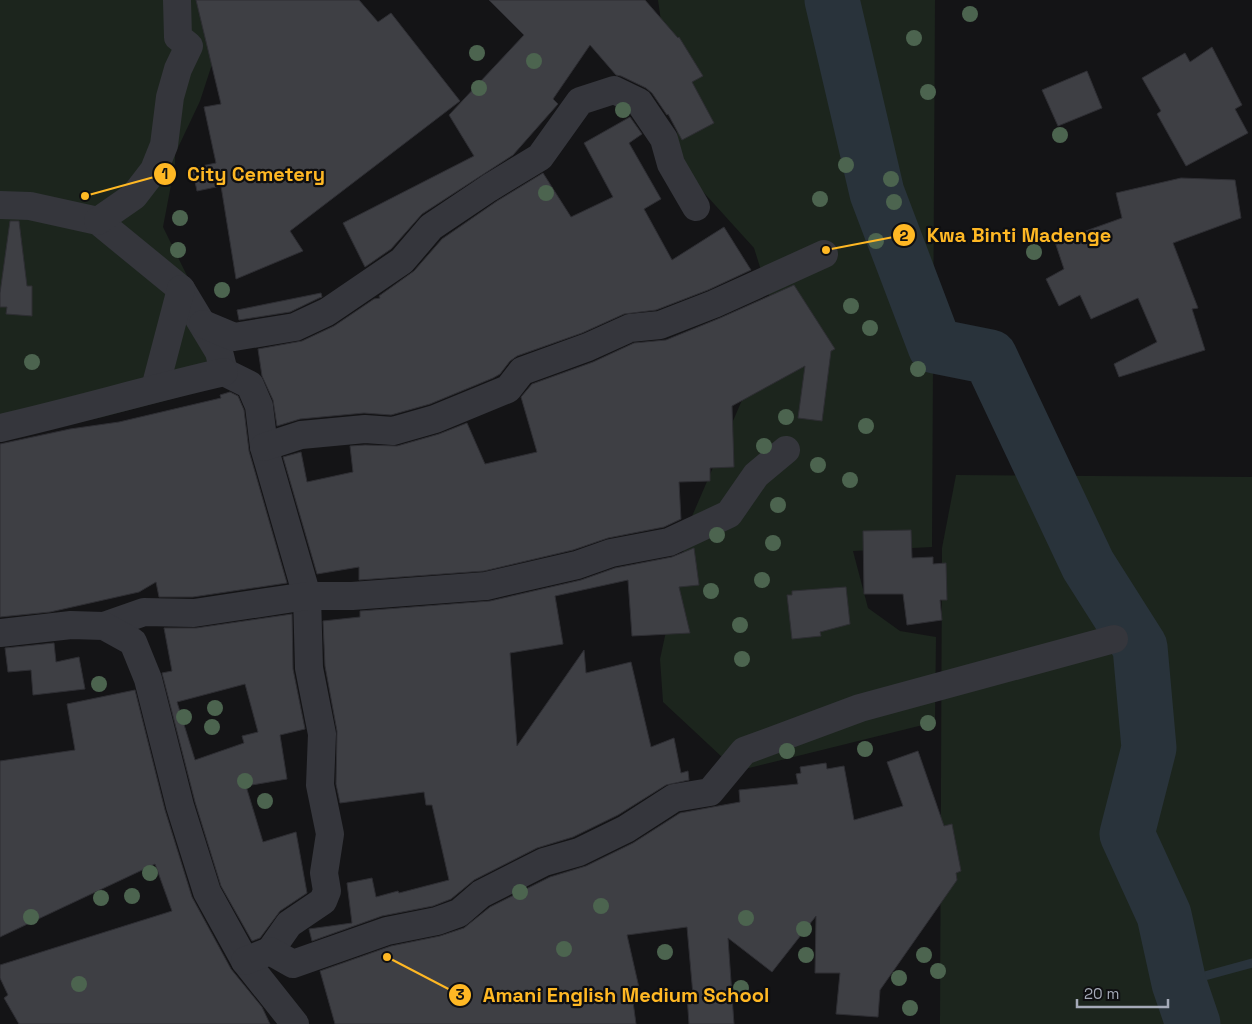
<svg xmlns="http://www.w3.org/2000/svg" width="1252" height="1024" font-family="'Space Grotesk',sans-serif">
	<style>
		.green { fill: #1c251d }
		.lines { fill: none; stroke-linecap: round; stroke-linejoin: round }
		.stream { stroke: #29333b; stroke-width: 9 }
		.river { stroke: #29333b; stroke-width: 55 }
		.building { fill: #3e3f44; stroke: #2e2e33; fill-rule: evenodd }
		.minor { stroke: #35363c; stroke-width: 28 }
		.tree { fill: #4c644f }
		.leader { fill: none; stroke: #ffb824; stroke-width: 2 }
		.callout-dot { fill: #ffb824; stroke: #0f0f11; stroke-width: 2 }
		.mark-label { font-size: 15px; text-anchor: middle; font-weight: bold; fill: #111 }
		.callout-label { font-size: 20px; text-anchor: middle; font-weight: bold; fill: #ffb824; stroke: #0f0f11; stroke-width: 4.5; stroke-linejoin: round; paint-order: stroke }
	</style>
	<rect width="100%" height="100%" fill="#141416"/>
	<!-- green -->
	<g class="green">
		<polygon points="0,0 233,0 200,101 175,154 175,164 163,227 239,381 103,417 0,439"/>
		<polygon points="658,0 935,0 932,547 853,551 868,608 900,631 936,637 935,722 737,771 663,702 660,659 690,521 742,400 784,343 754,248 696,184 680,154"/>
		<polygon points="956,475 1252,477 1252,1024 940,1024 942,548"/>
	</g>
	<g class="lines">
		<!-- stream -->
		<polyline class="stream" points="1179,983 1252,963"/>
		<!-- river -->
		<polyline class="river" points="832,0 877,193 935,346 990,357 1088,565 1140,647 1149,748 1127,834 1164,915 1179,983 1193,1024"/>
	</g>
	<!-- building -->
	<g class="building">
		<polygon points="196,0 359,0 378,22 391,13 460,101 290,231 303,251 236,279 221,186 197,191 192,168 216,163 204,107 221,104"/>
		<polygon points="489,0 645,0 678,38 679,37 703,76 692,82 714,123 682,140 668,114 667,115 652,93 646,88 621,76 616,75 590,45 553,99 558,104 513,155 422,214 391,249 365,267 343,223 474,156 449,115 524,35"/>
		<polygon points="1212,47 1242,105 1235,109 1248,133 1186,166 1157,114 1161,111 1142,78 1185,53 1190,62"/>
		<polygon points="1087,71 1102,108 1058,126 1042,90"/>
		<polygon points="630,117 642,134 629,143 661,199 644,209 672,260 724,227 751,270 708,290 656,310 624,314 582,333 517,356 510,361 500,374 493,378 430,404 391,415 364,413 300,419 277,426 273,400 262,376 258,349 302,341 334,326 374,299 380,298 379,296 414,271 442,239 497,201 543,173 571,217 613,197 584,143"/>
		<polygon points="1181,178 1235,180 1241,218 1173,243 1198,308 1192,309 1205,350 1119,377 1114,364 1157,342 1138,298 1091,319 1080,295 1059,306 1046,279 1064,269 1055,242 1122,218 1116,193"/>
		<polygon points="10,221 19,221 27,286 32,286 32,316 6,314 7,307 0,307 0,293"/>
		<polygon points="794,285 835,349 831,351 822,421 798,418 805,366 732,406 734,467 710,468 710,481 679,482 681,519 664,527 608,538 573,550 484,571 359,580 359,567 317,574 283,457 301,452 307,482 353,472 350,446 365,445 397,446 439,434 467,423 485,464 537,452 521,397 532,384 593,362 634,343 666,340 720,318"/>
		<polygon points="321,293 322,297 319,298 290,312 239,320 237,310"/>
		<polygon points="230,392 238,396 244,410 249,451 287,583 193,597 159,597 156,582 139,592 50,612 0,617 0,444 70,429 119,422 221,398 220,395"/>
		<polygon points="911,530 912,558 933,557 933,564 946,563 947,600 940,600 942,620 907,625 903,594 864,594 863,531"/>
		<polygon points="694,548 699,585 679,587 690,633 632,636 628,580 555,596 563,644 510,653 517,746 584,650 586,673 631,662 651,747 674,738 681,773 688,771 689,780 666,785 618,815 573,837 537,848 474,880 451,899 433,906 382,916 312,941 309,929 352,923 347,883 372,878 376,897 398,891 399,893 449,880 432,805 426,805 424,792 340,803 336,784 337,731 325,666 323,621 360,617 360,611 490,601 581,580 615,568 672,557"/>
		<polygon points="846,587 850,624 820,632 821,636 792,639 787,595 792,595 792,591"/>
		<path d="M292,614L293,669L305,729L280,735L287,779L246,786L263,842L296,832L307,893L280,911L260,938L252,941L221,886L195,802L162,673L172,671L164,628H196ZM245,684L258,732L242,736L244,743L195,760L177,702Z"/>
		<polygon points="54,643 56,662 79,657 85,689 33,695 31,670 8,672 5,648"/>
		<polygon points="135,690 165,810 192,897 231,969 262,1007 270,1024 19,1024 4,998 8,995 0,978 0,965 172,911 155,864 0,937 0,761 75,750 67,704"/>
		<polygon points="918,751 944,826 952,824 961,871 956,873 957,880 880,990 878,1017 836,1014 840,973 815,973 816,916 772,972 728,938 734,1024 689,1024 687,996 693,995 687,927 627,935 640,992 632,994 636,1024 335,1024 320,971 391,946 440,936 464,928 490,907 550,877 586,866 633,843 680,813 740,802 739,790 798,784 796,774 801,773 800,767 826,763 827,769 844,766 854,820 903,806 887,762"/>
	</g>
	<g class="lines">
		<!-- minor -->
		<g class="minor">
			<polyline points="0,205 30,206 98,221 181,289 219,352 224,372 250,385 259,406 264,447 307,596 309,668 322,734 320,785 330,834 324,873 327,891 323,901 289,924 270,951"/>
			<polyline points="98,221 134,196 154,170 164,145 170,97 178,69 189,46 178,37 177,0"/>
			<polyline points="203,324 234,337 295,327 327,312 402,261 431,227 489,188 540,157 580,101 614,90 639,102 664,139 671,164 696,207"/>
			<polyline points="155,388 181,289"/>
			<path d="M0,428C75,411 149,389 224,372"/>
			<polyline points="264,447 301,435 365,429 393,431 435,419 508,389 522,371 588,347 630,328 660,325 714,304 824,254"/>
			<polyline points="104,626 144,612 194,613 307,596 352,596 486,586 577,565 611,553 669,542 729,514 756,475 786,450"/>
			<polyline points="0,633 71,625 104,626 133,642 148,679 180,806 207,892 245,961 295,1024"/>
			<polyline points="245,961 270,951 293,964 387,931 437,921 459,913 481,894 544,862 579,852 626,829 674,798 710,792 744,751 860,708 1114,639"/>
		</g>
	</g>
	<!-- trees -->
	<g class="tree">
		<circle cx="970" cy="14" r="8"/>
		<circle cx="914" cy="38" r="8"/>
		<circle cx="477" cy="53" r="8"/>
		<circle cx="534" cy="61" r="8"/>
		<circle cx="479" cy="88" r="8"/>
		<circle cx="928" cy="92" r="8"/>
		<circle cx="623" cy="110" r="8"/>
		<circle cx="1060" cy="135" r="8"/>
		<circle cx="846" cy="165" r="8"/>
		<circle cx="891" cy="179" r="8"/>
		<circle cx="546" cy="193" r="8"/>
		<circle cx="820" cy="199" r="8"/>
		<circle cx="894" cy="202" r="8"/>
		<circle cx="180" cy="218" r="8"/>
		<circle cx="876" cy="241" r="8"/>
		<circle cx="178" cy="250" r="8"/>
		<circle cx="1034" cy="252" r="8"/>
		<circle cx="222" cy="290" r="8"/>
		<circle cx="851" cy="306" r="8"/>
		<circle cx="870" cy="328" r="8"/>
		<circle cx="32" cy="362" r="8"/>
		<circle cx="918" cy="369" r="8"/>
		<circle cx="786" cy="417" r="8"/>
		<circle cx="866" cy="426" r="8"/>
		<circle cx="764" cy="446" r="8"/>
		<circle cx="818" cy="465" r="8"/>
		<circle cx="850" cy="480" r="8"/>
		<circle cx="778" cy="505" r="8"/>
		<circle cx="717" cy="535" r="8"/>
		<circle cx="773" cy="543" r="8"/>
		<circle cx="762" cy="580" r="8"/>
		<circle cx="711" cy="591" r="8"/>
		<circle cx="740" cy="625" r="8"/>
		<circle cx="742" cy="659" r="8"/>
		<circle cx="99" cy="684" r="8"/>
		<circle cx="215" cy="708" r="8"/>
		<circle cx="184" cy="717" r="8"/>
		<circle cx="928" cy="723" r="8"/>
		<circle cx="212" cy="727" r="8"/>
		<circle cx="865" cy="749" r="8"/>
		<circle cx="787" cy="751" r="8"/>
		<circle cx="245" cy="781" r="8"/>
		<circle cx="265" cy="801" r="8"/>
		<circle cx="150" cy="873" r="8"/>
		<circle cx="520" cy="892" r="8"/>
		<circle cx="132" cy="896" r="8"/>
		<circle cx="101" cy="898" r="8"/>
		<circle cx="601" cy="906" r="8"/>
		<circle cx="31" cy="917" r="8"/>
		<circle cx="746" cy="918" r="8"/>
		<circle cx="804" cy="929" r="8"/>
		<circle cx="564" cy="949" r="8"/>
		<circle cx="665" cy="952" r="8"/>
		<circle cx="806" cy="955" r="8"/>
		<circle cx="924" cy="955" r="8"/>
		<circle cx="938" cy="971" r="8"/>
		<circle cx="899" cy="978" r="8"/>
		<circle cx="79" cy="984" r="8"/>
		<circle cx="741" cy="988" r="8"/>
		<circle cx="910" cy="1008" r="8"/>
	</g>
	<!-- callouts -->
	<path class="leader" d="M85 196L165 174M826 250L904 235M387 957L460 995"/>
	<g class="callout-dot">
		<circle cx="85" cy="196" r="5"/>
		<circle cx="826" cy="250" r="5"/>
		<circle cx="387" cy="957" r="5"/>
		<circle cx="165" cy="174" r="12"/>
		<circle cx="904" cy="235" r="12"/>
		<circle cx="460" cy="995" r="12"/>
	</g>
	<g class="mark-label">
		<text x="165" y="179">1</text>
		<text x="904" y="241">2</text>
		<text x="460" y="1000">3</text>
	</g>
	<g class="callout-label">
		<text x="256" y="181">City Cemetery</text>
		<text x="1019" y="242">Kwa Binti Madenge</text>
		<text x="626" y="1002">Amani English Medium School</text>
	</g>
	<!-- scale -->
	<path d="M1077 999v8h91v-8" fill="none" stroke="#a5aab8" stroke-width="2.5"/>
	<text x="1084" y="999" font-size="15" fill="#a5aab8" stroke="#0f0f11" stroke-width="4" paint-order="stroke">20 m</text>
</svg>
